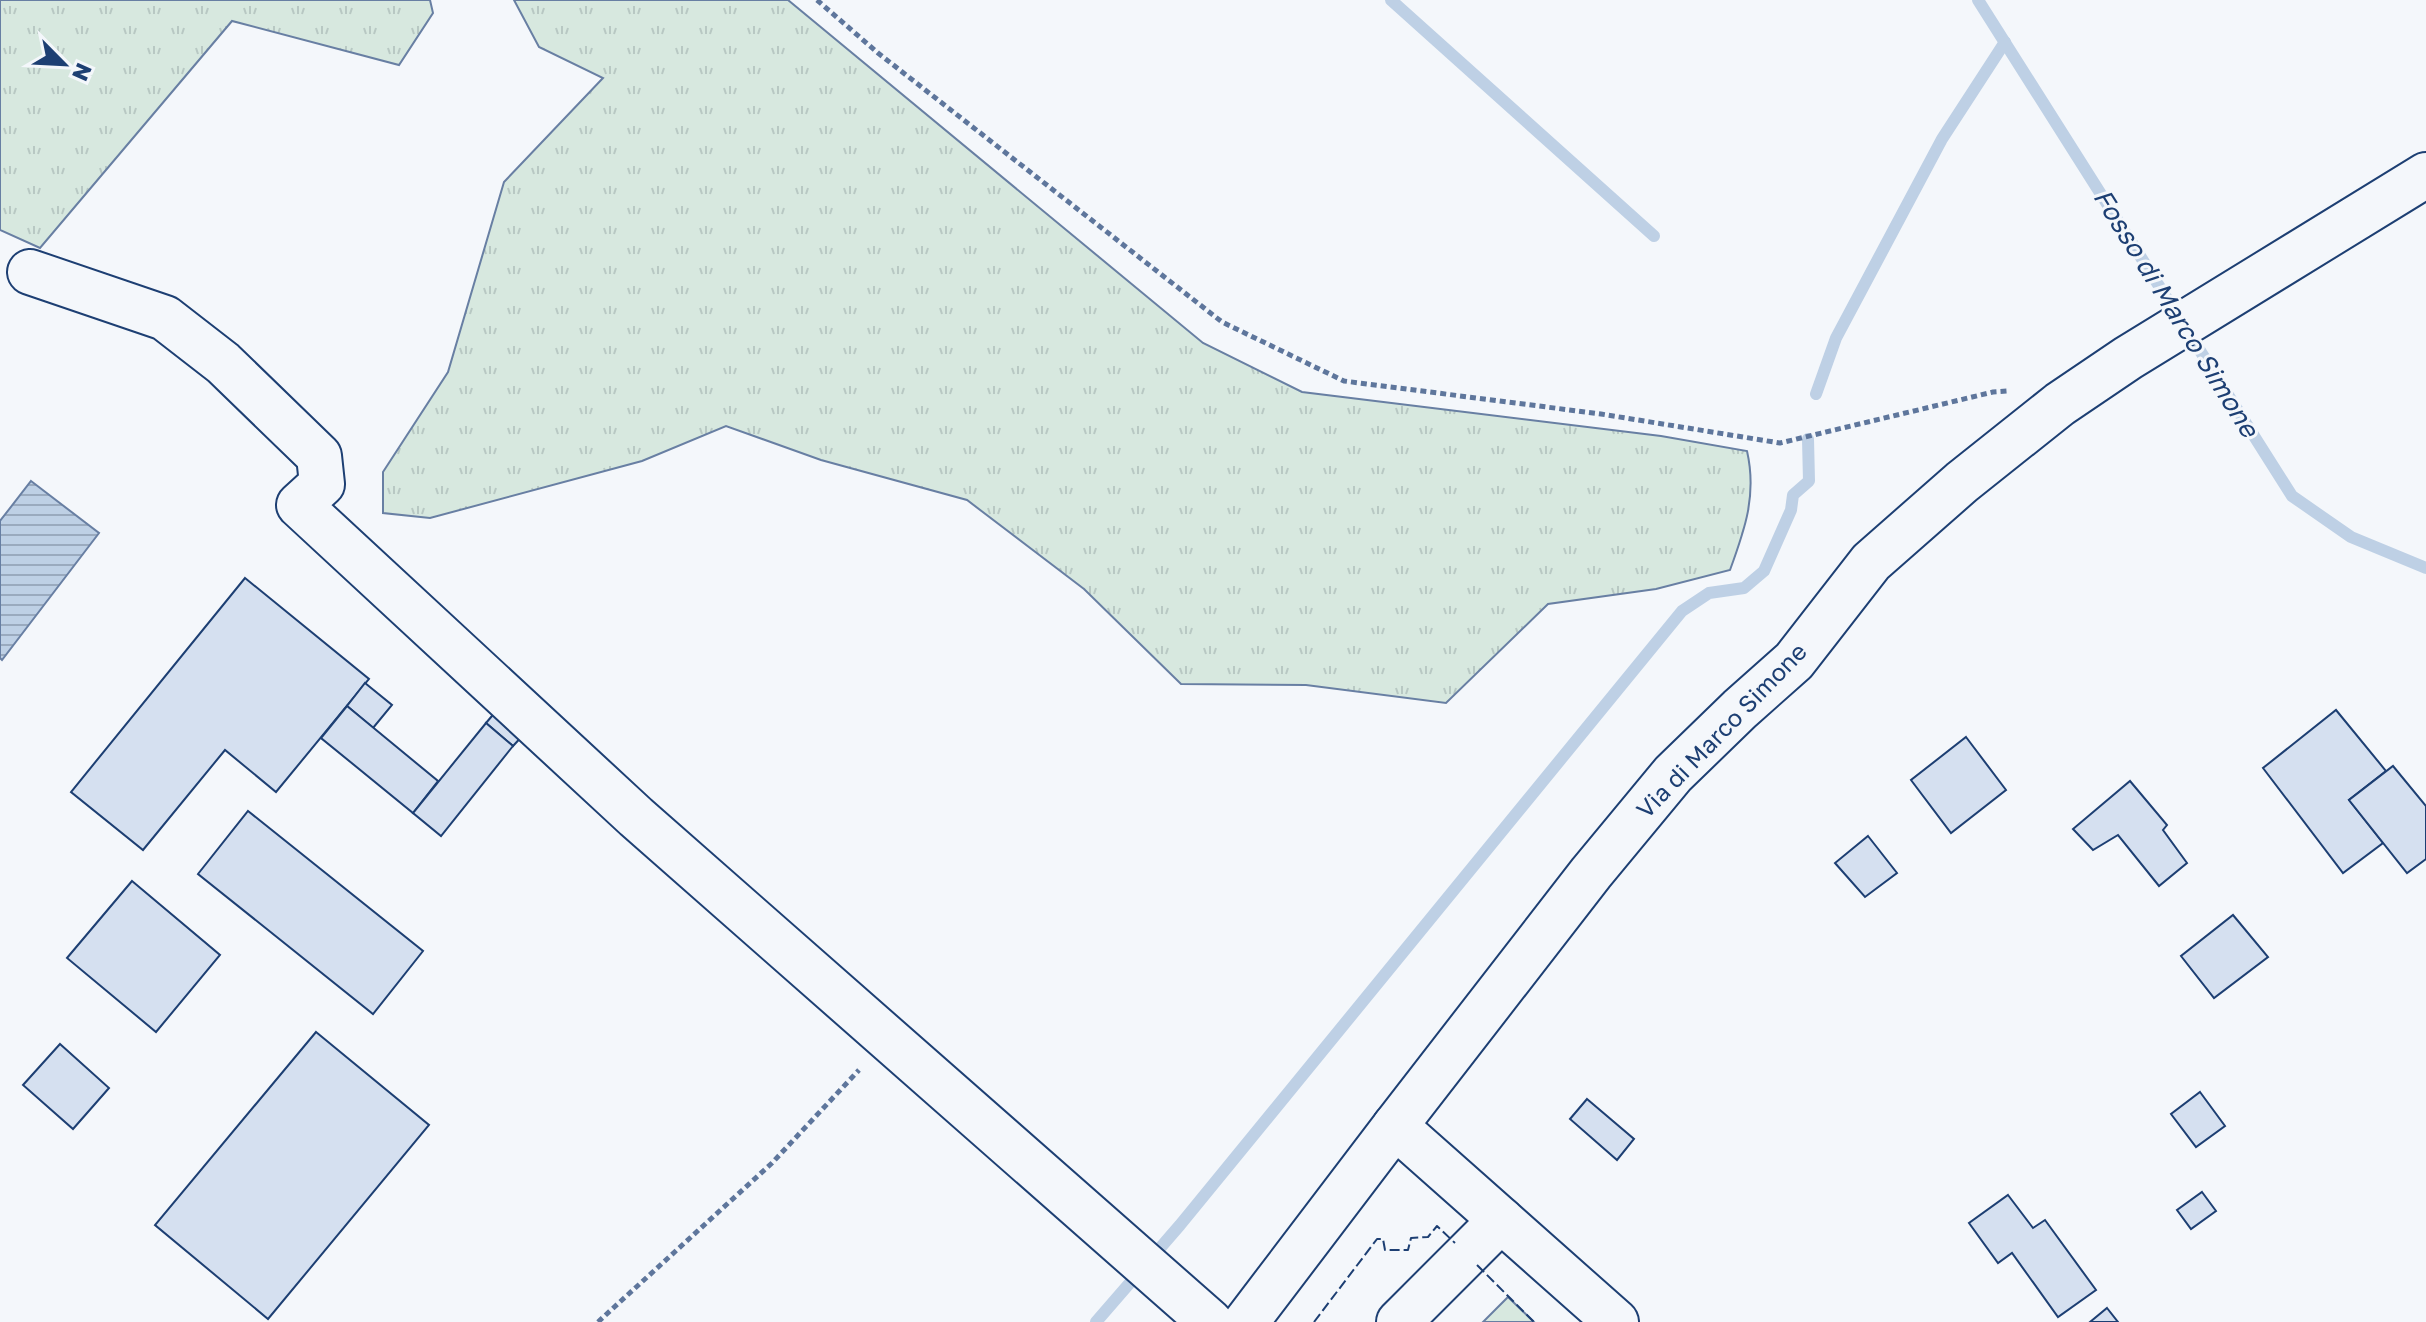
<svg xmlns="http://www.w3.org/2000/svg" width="2426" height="1322" font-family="'Golos Text',sans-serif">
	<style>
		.grass { fill: url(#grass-tufts); stroke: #687fa3; stroke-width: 2 }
		.garden { fill: #d7e8df; stroke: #687fa3; stroke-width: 2 }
		.water { fill: url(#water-rules); stroke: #687fa3; stroke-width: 2 }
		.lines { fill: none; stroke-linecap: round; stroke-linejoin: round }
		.stream { stroke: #bed0e5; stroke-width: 12 }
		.building { fill: #d5e0f0; stroke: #1d3f73; stroke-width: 2 }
		.minor-casing { stroke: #1d3f73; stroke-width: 48 }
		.path { stroke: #5e769c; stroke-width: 5; stroke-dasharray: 6 4; stroke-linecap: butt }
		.minor { stroke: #f4f7fb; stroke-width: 44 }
		.fence { stroke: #1d3f73; stroke-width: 2; stroke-dasharray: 10 4; stroke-linecap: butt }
		.labels { text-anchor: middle; stroke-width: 6; stroke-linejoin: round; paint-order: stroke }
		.street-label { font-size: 24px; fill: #1d3f73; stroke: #f4f7fb }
		.water-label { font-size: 26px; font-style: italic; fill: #1d3f73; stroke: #f4f7fb }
	</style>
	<defs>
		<pattern id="grass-tufts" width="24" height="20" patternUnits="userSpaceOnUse" patternTransform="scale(2)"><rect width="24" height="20" fill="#d7e8df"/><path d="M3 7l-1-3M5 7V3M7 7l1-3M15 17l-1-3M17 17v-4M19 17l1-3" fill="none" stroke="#b8c8c3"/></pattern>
		<pattern id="water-rules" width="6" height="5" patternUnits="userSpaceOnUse" patternTransform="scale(2)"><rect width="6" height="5" fill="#bed0e5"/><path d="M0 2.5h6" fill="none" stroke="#9aaabe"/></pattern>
	</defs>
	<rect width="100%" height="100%" fill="#f4f7fb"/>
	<!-- grass -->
	<g class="grass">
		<polygon points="0,0 430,0 433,13 399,65 232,21 40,248 0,230"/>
		<path d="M514,0H788L1203,343L1302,392L1661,436L1747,451C1757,495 1745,529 1730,570L1656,589L1548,604L1446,703L1306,685L1181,684L1084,589L967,500L821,460L726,426L642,461L430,518L383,513V472L448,372L504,182L603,78L539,47Z"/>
	</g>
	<!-- garden -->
	<polygon class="garden" points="1508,1297 1534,1322 1483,1322"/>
	<!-- water -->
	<polygon class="water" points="31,481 99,533 2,660 0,658 0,521"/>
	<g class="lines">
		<!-- stream -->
		<g class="stream">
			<polyline points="1391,0 1654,236"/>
			<polyline points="1978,0 2292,496 2351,537 2426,568"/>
			<polyline points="1816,394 1836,338 1942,139 2005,42"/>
			<polyline points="1096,1322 1180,1225 1682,611 1709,593 1744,588 1764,571 1791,510 1793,495 1809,481 1808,439"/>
		</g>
	</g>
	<!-- building -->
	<g class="building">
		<polygon points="245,578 369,679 276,792 225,750 143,850 71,792"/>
		<polygon points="365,683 392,705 373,728 347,706"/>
		<polygon points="347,706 438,781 413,813 321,738"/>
		<polygon points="497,710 525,733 513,746 486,723"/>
		<polygon points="2336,710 2386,771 2349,800 2383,843 2343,873 2263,768"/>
		<polygon points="486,723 513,746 441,836 413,813"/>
		<polygon points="1966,737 2006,790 1951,833 1911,780"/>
		<polygon points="2393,766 2426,806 2426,859 2407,873 2349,800"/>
		<polygon points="2130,781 2167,825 2163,830 2187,863 2159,886 2118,835 2093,850 2073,829"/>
		<polygon points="248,811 423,951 373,1014 198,874"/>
		<polygon points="1868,836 1897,873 1865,897 1835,863"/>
		<polygon points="132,881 220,955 156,1032 67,958"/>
		<polygon points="2233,915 2268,957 2214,998 2181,956"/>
		<polygon points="316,1032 429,1125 268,1319 155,1225"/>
		<polygon points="60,1044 109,1088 73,1129 23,1085"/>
		<polygon points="2200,1092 2225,1126 2196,1147 2171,1114"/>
		<polygon points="1587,1099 1634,1139 1617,1160 1570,1119"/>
		<polygon points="2202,1192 2216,1211 2191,1229 2177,1210"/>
		<polygon points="2008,1195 2033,1228 2045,1220 2096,1290 2058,1317 2012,1253 1998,1263 1969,1223"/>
		<polygon points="2107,1308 2118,1322 2090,1322"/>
	</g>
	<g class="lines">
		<defs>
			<g id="minor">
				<polyline points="30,272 165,318 223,363 319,456 322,484 299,505 636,817 1210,1322"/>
				<polyline points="1395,1126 1616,1322"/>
				<polyline points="1246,1322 1395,1126 1591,873 1673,774 1740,709 1794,661 1871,562 1962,482 2060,404 2128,358 2426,175"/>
				<polyline points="1399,1322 1501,1220"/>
			</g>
		</defs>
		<!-- minor casing -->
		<use href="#minor" class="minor-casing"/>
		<!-- path -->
		<g class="path">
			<polyline points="817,0 878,53 1222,322 1344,381 1601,414 1780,443 1993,392 2007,391"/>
			<polyline points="598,1322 772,1163 859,1070"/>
		</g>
		<!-- minor -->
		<use href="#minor" class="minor"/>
		<!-- fence -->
		<g class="fence">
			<polyline points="1477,1265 1534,1322"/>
			<polyline points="1314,1322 1377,1239 1383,1239 1385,1250 1408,1250 1411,1238 1428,1237 1437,1226 1455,1243"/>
		</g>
	</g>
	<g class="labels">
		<!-- street labels -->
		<g class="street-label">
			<text transform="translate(1722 731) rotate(-46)" y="8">Via di Marco Simone</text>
		</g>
		<!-- water labels -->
		<g class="water-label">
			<text transform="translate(2176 313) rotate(58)" y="9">Fosso di Marco Simone</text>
		</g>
	</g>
	<!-- north arrow -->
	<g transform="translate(64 64) rotate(114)" stroke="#f4f7fb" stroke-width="6" paint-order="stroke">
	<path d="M0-6L14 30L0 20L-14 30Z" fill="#1d3f73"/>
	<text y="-12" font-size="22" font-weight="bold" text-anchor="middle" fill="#1d3f73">N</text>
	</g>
</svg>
